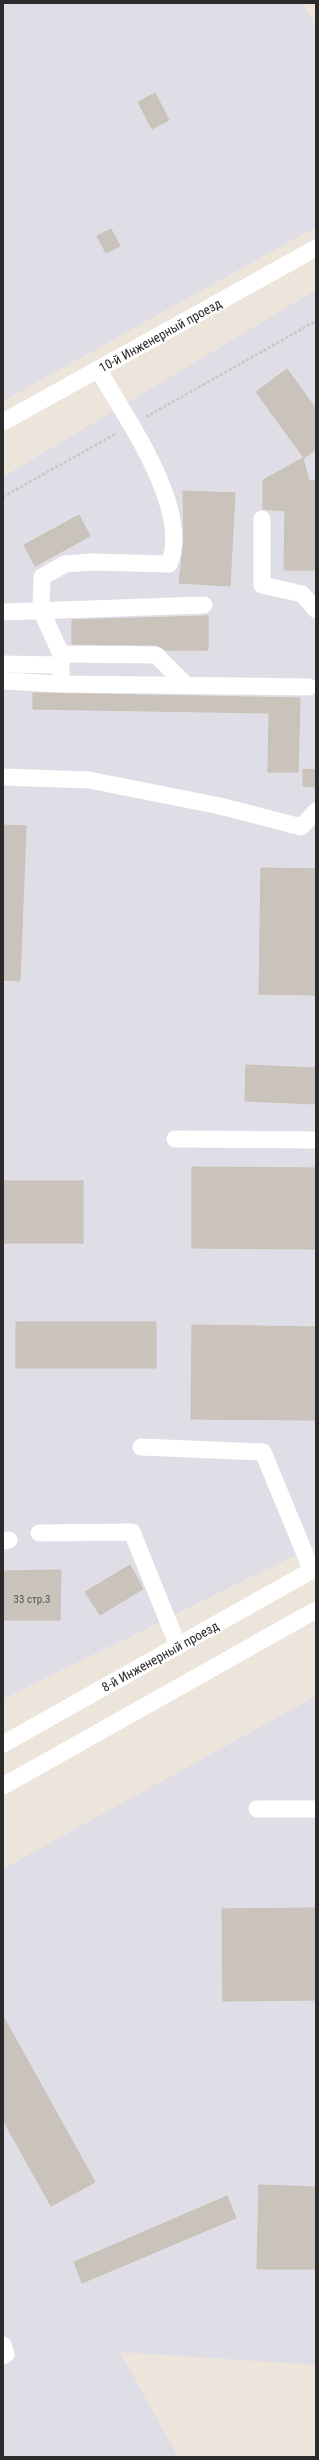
<svg xmlns="http://www.w3.org/2000/svg" width="319" height="2460" font-family="'Roboto Condensed',sans-serif">
	<style>
		.industrial { fill: #dfdde5 }
		.building { fill: #c9c3bb; stroke: #c9c1b6 }
		.lines { fill: none; stroke-linecap: round; stroke-linejoin: round }
		.path { stroke: #c8c8c8; stroke-width: 2.5; stroke-dasharray: 3 2; stroke-linecap: butt }
		.minor { stroke: #fff; stroke-width: 17 }
		.labels { text-anchor: middle; stroke-width: 3; stroke-linejoin: round; paint-order: stroke }
		.number-label { font-size: 11px; fill: #52514f }
		.street-label { font-size: 13px; fill: #2b2b2b; stroke: #fff }
	</style>
	<rect width="100%" height="100%" fill="#ede5dc"/>
	<!-- industrial -->
	<g class="industrial">
		<polygon points="3,3 303,3 316,27 316,227 3,401"/>
		<polygon points="316,290 316,1545 3,1699 3,477"/>
		<polygon points="316,1696 316,2365 120,2352 178,2457 3,2457 3,1869"/>
	</g>
	<!-- building -->
	<g class="building">
		<polygon points="155,93 169,120 152,129 138,102"/>
		<polygon points="111,229 120,246 106,253 97,236"/>
		<polygon points="287,369 316,409 316,449 304,458 256,392"/>
		<polygon points="303,458 309,481 316,481 316,570 284,570 285,511 263,509 263,480"/>
		<polygon points="183,491 235,493 230,586 179,583 184,541"/>
		<polygon points="79,515 90,536 35,566 24,545"/>
		<polygon points="208,616 208,650 165,650 156,645 72,644 72,620"/>
		<polygon points="33,693 300,698 298,772 268,772 269,713 33,709"/>
		<polygon points="303,769 316,770 316,787 303,786"/>
		<polygon points="3,825 26,826 20,981 3,980"/>
		<polygon points="261,868 316,869 316,995 259,994"/>
		<polygon points="246,1065 316,1068 316,1104 245,1101"/>
		<polygon points="192,1167 316,1168 316,1249 192,1248"/>
		<rect x="3" y="1181" width="80" height="62"/>
		<rect x="16" y="1322" width="140" height="46"/>
		<polygon points="192,1325 316,1327 316,1420 191,1419"/>
		<polygon points="130,1565 143,1589 100,1615 85,1592"/>
		<polygon points="61,1570 60,1620 3,1620 3,1571"/>
		<polygon points="316,1908 316,2000 223,2001 222,1909"/>
		<polygon points="3,2016 95,2182 51,2206 3,2120"/>
		<polygon points="259,2185 316,2187 316,2269 257,2269"/>
		<polygon points="227,2196 236,2218 82,2283 74,2262"/>
	</g>
	<g class="lines">
		<!-- path -->
		<g class="path">
			<polyline points="146,417 316,321"/>
			<polyline points="3,497 117,433"/>
		</g>
		<!-- minor -->
		<g class="minor">
			<polyline points="3,422 316,248"/>
			<polyline points="262,519 262,585 302,594 316,610"/>
			<polyline points="3,612 204,605"/>
			<polyline points="61,654 156,655 186,685"/>
			<polyline points="3,664 60,665"/>
			<polyline points="3,681 61,684 309,687"/>
			<path d="M61,684V654L41,610L42,577L65,564L91,562L169,564C192,509 125,417 98,369"/>
			<polyline points="3,777 89,780 220,806 301,827 316,811"/>
			<polyline points="175,1139 316,1140"/>
			<polyline points="141,1447 263,1452 312,1571"/>
			<polyline points="39,1533 132,1532 178,1646"/>
			<polyline points="3,1541 9,1540"/>
			<polyline points="3,1744 316,1568"/>
			<polyline points="3,1786 316,1610"/>
			<polyline points="257,1809 316,1809"/>
			<polyline points="3,2345 6,2354 3,2356"/>
		</g>
	</g>
	<g class="labels">
		<!-- number labels -->
		<g class="number-label">
			<text x="32" y="1603">33 стр.3</text>
		</g>
		<!-- street labels -->
		<g class="street-label">
			<text transform="translate(160 335) rotate(-29)" y="5">10-й Инженерный проезд</text>
			<text transform="translate(160 1656) rotate(-29)" y="5">8-й Инженерный проезд</text>
		</g>
	</g>
	<!-- border -->
	<rect width="319" height="2460" fill="none" stroke="#2b2b2b" stroke-width="8"/>
</svg>
